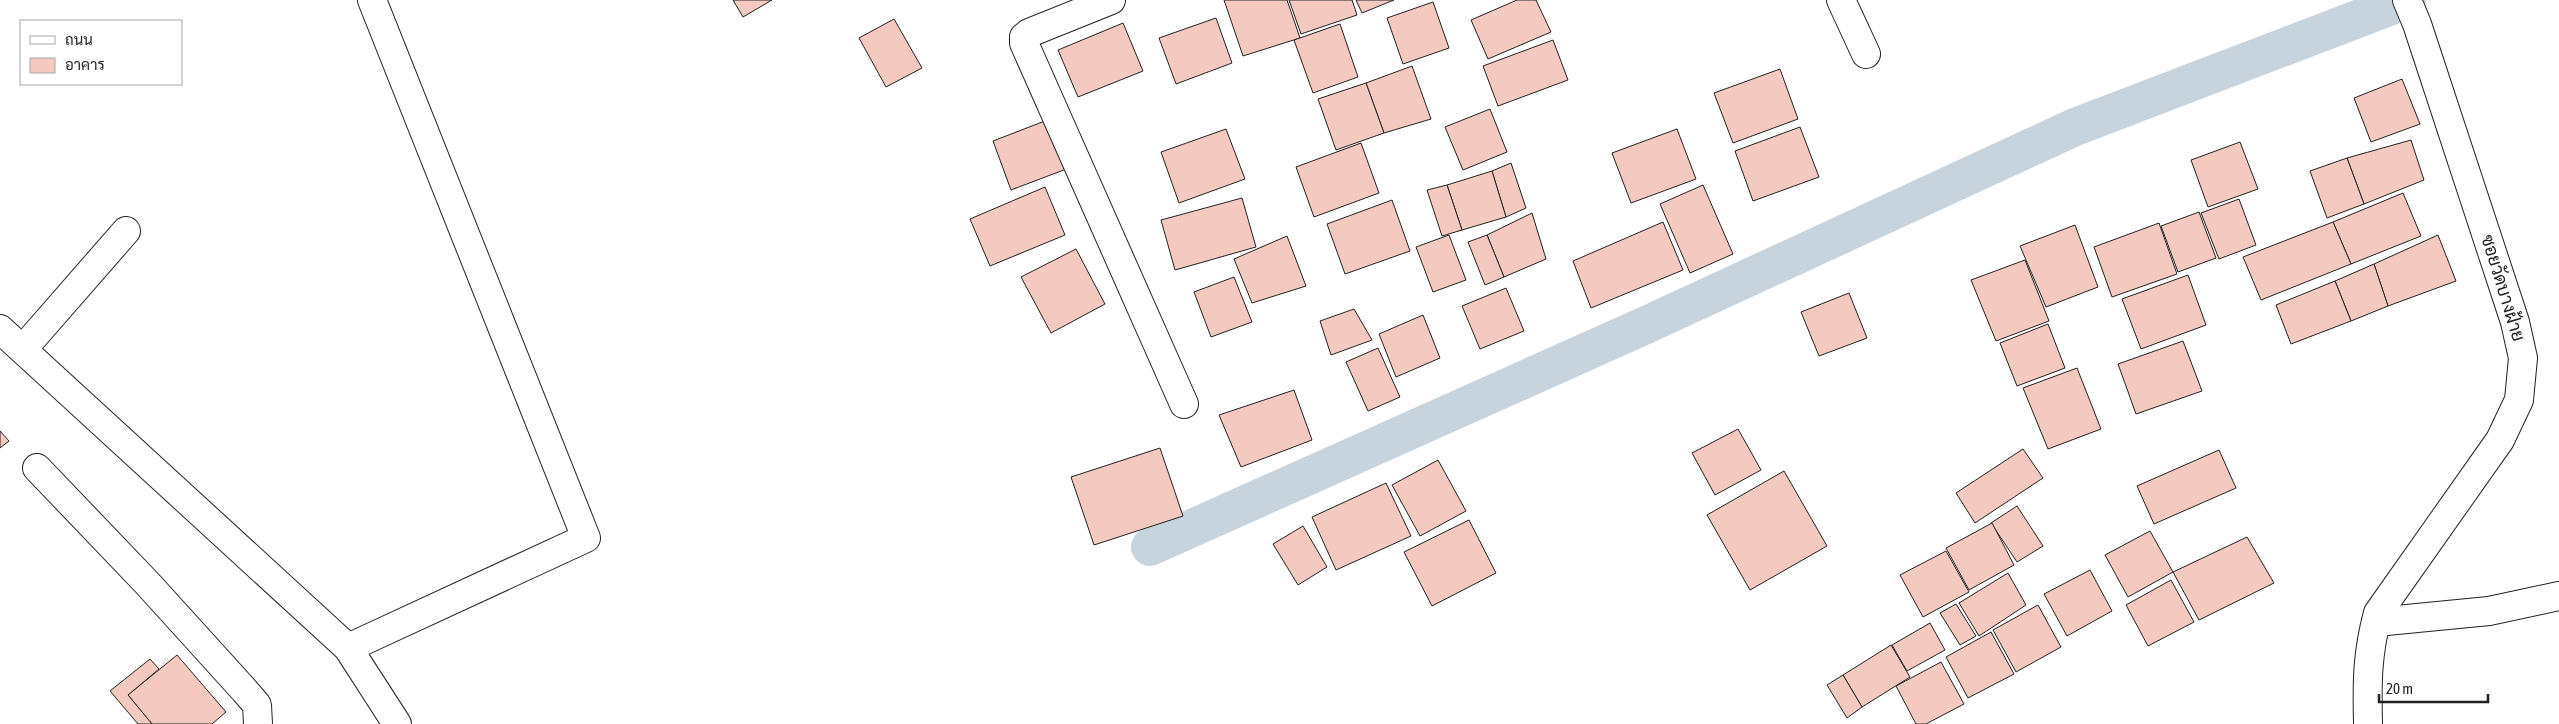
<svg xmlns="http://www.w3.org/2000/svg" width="2559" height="724" font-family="'Asap Condensed',Sarabun,sans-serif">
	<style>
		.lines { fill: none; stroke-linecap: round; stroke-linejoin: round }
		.canal { stroke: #c7d3dd; stroke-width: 38 }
		.building { fill: #f3c9c0; stroke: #222 }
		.minor-casing { stroke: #222; stroke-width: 30 }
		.minor { stroke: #fff; stroke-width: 28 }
		.labels { text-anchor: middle; stroke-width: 4; stroke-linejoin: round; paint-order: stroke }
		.street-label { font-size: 18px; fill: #222; stroke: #fff }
	</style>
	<rect width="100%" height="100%" fill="#fff"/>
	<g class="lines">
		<!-- canal -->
		<polyline class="canal" points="1150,547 1646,325 2075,127 2407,0"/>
	</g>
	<!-- building -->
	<g class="building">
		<polygon points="733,0 772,0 743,17"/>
		<polygon points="1224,0 1287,0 1300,38 1243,56"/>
		<polygon points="1289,0 1352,0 1357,15 1301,34"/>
		<polygon points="1356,0 1394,0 1362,13"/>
		<polygon points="1517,0 1536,0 1551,32 1488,59 1471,20"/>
		<polygon points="1433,2 1449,48 1403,64 1387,18"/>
		<polygon points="1216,18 1232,63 1176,84 1159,38"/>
		<polygon points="894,19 922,68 886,87 859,38"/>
		<polygon points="1123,23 1143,71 1078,97 1058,50"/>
		<polygon points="1340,24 1358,77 1313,93 1294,40"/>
		<polygon points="1553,40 1568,80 1498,106 1483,66"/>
		<polygon points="1412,66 1431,119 1384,133 1366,83"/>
		<polygon points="1780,69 1798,119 1733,143 1714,93"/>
		<polygon points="2402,79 2420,124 2371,142 2354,98"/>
		<polygon points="1366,83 1384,133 1336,150 1318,99"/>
		<polygon points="1490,109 1507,152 1463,170 1445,127"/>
		<polygon points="1050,119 1069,168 1011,190 993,141"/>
		<polygon points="1800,127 1819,177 1753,201 1735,151"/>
		<polygon points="1226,129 1245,179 1179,203 1161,152"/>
		<polygon points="1677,129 1696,179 1631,203 1612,153"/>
		<polygon points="2411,140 2424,180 2364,204 2347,158"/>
		<polygon points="2240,142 2258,189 2208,207 2191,160"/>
		<polygon points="1361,143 1379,193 1314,217 1296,167"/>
		<polygon points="2347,158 2364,204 2327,218 2310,171"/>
		<polygon points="1511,163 1526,208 1506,217 1492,171"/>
		<polygon points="1492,171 1506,217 1462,230 1447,185"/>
		<polygon points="1447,185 1462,230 1442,236 1427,190"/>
		<polygon points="1703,185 1733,254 1690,273 1660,204"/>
		<polygon points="1045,187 1065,235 990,266 970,219"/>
		<polygon points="2403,193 2421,236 2351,264 2333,222"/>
		<polygon points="1242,198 1256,247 1175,270 1161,220"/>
		<polygon points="2239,199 2256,245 2219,259 2201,213"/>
		<polygon points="1392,200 1410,251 1345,274 1327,224"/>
		<polygon points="2199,212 2216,258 2178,272 2161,226"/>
		<polygon points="1532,213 1546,259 1504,277 1487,235"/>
		<polygon points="1663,222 1683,270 1591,308 1573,261"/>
		<polygon points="2333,222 2351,264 2261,300 2243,257"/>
		<polygon points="2159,223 2177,274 2112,297 2094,247"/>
		<polygon points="2075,225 2098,287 2046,307 2020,246"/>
		<polygon points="1449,235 1466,280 1433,292 1416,247"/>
		<polygon points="1487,235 1504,277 1485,285 1468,242"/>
		<polygon points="2438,235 2456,281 2388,306 2374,264"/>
		<polygon points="1287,236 1306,286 1252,303 1234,259"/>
		<polygon points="1076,249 1105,304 1051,333 1021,277"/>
		<polygon points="2025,260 2049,321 1996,341 1971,280"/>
		<polygon points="2374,264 2388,306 2351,321 2335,281"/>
		<polygon points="2188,275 2206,325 2141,349 2122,299"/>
		<polygon points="1234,277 1252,322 1211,337 1194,292"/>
		<polygon points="2335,281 2351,321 2291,344 2276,305"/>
		<polygon points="1506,288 1524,331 1480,349 1462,306"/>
		<polygon points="1849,293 1867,338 1819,356 1801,312"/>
		<polygon points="1354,309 1372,340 1331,355 1320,321"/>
		<polygon points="1423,315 1440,358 1396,377 1379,334"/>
		<polygon points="2048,324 2065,368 2017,386 2000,343"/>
		<polygon points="2183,341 2202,391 2136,414 2118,364"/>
		<polygon points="1378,348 1400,397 1368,411 1346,362"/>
		<polygon points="2077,368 2101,429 2048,449 2023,388"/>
		<polygon points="1294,390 1312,440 1241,467 1219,415"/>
		<polygon points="1738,429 1761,470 1715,495 1692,453"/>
		<polygon points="0,431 9,441 0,448"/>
		<polygon points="1160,448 1183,516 1094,545 1071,477"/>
		<polygon points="2023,449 2043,478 1975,523 1956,493"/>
		<polygon points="2219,450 2236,488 2154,524 2137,486"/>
		<polygon points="1438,460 1466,511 1420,536 1392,485"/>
		<polygon points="1784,471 1827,546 1750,590 1707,515"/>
		<polygon points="1386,483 1411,536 1336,570 1312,517"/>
		<polygon points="2017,506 2043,546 2017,562 1991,523"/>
		<polygon points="1469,520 1496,573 1432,606 1404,552"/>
		<polygon points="1992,523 2014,565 1969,590 1946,548"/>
		<polygon points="1303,526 1327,567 1298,585 1273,544"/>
		<polygon points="2150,531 2173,572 2128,597 2105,555"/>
		<polygon points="2247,537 2274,583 2199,620 2173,572"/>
		<polygon points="1946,551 1969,592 1923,617 1900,575"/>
		<polygon points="2090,570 2112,611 2067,636 2044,594"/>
		<polygon points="2008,573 2026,605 1979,636 1959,603"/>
		<polygon points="2171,580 2194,622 2148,646 2126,605"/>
		<polygon points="1956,604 1976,636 1960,645 1940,613"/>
		<polygon points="2038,605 2061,647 2016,672 1993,630"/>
		<polygon points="1930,623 1945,650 1907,671 1892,645"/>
		<polygon points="1991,632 2014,674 1968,698 1946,657"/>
		<polygon points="1891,645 1910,677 1862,707 1843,675"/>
		<polygon points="177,655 226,712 212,724 152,724 128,695"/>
		<polygon points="150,659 159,669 128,695 152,724 138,724 110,691"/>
		<polygon points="1941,662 1964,704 1926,724 1916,724 1896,686"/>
		<polygon points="1843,675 1862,707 1847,718 1827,685"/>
	</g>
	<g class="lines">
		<defs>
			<g id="minor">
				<polyline points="1111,0 1029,33 1024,37 1024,43 1184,404"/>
				<polyline points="1841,0 1866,54"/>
				<polyline points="0,329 348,648 397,724"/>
				<polyline points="23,349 126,231"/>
				<polyline points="37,468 148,584 245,691 257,705 258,724"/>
				<polyline points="2376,622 2489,611 2559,596"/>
				<polyline points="348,648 586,538 372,0"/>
				<path d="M2368,724C2367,682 2367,654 2378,613L2500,440L2519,400L2523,358L2515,322L2417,24L2407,0"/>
			</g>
		</defs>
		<!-- minor casing -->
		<use href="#minor" class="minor-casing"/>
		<!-- minor -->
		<use href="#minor" class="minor"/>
	</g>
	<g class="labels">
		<!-- street labels -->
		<g class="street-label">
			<text transform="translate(2503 288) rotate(73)" y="6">ซอยวัดบางฝ้าย</text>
		</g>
	</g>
	<!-- legend -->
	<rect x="20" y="20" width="162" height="65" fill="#ffffff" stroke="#a7a7a7"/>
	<rect x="30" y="36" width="25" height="8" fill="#ffffff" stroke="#a7a7a7"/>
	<text x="65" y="45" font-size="15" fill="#222222">ถนน</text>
	<rect x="30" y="58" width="25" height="15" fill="#f3c9c0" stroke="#a7a7a7"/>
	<text x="65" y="70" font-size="15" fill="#222222">อาคาร</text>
	<!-- scale -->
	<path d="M2379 694v8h109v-8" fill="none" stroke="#222222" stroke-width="2.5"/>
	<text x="2386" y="694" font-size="15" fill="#222222" stroke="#ffffff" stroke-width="4" paint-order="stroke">20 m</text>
</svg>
